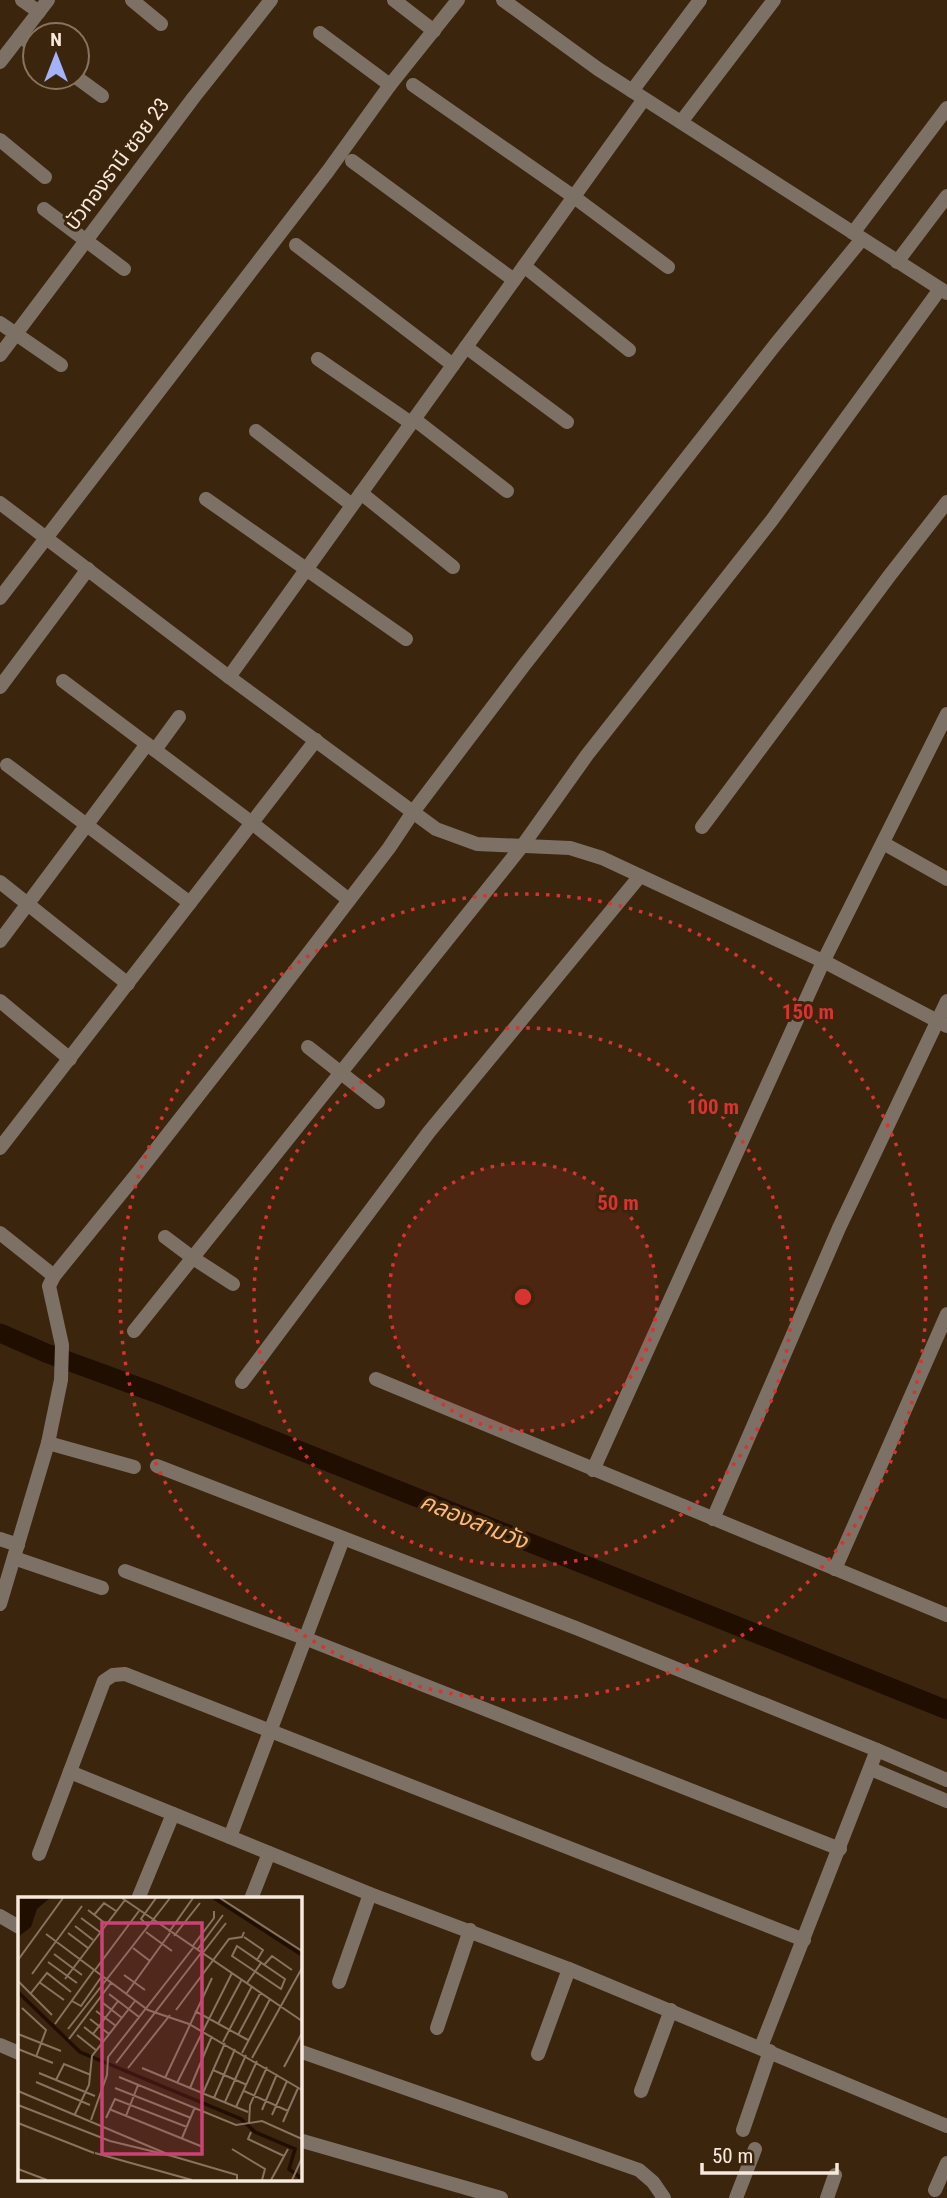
<svg xmlns="http://www.w3.org/2000/svg" width="947" height="2198" font-family="'Roboto Condensed','Noto Sans Thai',sans-serif">
	<style>
		.lines { fill: none; stroke-linecap: round; stroke-linejoin: round }
		.canal { stroke: #200e00; stroke-width: 19 }
		.street { stroke: #7d7166; stroke-width: 14 }
		.ring { fill: none; stroke: #d83231; stroke-width: 3.5; stroke-dasharray: 3.5 7 }
		.labels { text-anchor: middle; stroke-width: 6; stroke-linejoin: round; paint-order: stroke }
		.street-label { font-size: 21px; fill: #f8e9dc; stroke: #3b250d }
		.water-label { font-size: 23px; font-style: italic; fill: #febb78; stroke: #3b250d }
		.inset-river { fill: none; stroke: #200e00; stroke-width: 3.5 }
		.inset-road { fill: none; stroke: #877360; stroke-width: 2 }
		.view { fill: #cd4275; fill-opacity: 0.15; stroke: #cd4275; stroke-width: 3.5 }
		.inset-edge { fill: none; stroke: #f8e9dc; stroke-width: 3.5 }
		.centre { fill: #d83231; stroke: #3b250d; stroke-width: 3.5 }
		.ring-label { font-size: 21px; text-anchor: middle; font-weight: bold; fill: #d83231; stroke: #3b250d; stroke-width: 6; stroke-linejoin: round; paint-order: stroke }
	</style>
	<rect width="100%" height="100%" fill="#3b250d"/>
	<g class="lines">
		<!-- canal -->
		<polyline class="canal" points="0,1333 46,1353 161,1395 947,1710"/>
		<!-- street -->
		<g class="street">
			<polyline points="22,0 39,12"/>
			<polyline points="132,0 161,24"/>
			<polyline points="394,0 434,31"/>
			<polyline points="503,0 598,69 947,293"/>
			<polyline points="320,33 390,85"/>
			<polyline points="20,36 35,47"/>
			<polyline points="0,62 48,0"/>
			<polyline points="76,77 102,96"/>
			<polyline points="413,85 574,197 668,267"/>
			<polyline points="632,91 700,0"/>
			<polyline points="681,122 774,0"/>
			<polyline points="0,140 45,177"/>
			<polyline points="352,161 514,280"/>
			<polyline points="44,209 124,269"/>
			<polyline points="853,233 947,108"/>
			<polyline points="296,245 453,365"/>
			<polyline points="897,262 947,196"/>
			<polyline points="524,266 629,350"/>
			<polyline points="0,323 61,365"/>
			<polyline points="466,347 567,422"/>
			<polyline points="0,355 194,97 271,0"/>
			<polyline points="318,359 411,423"/>
			<polyline points="414,419 507,491"/>
			<polyline points="256,431 352,505"/>
			<polyline points="361,493 453,567"/>
			<polyline points="206,499 406,639"/>
			<polyline points="0,503 229,677 436,829 477,844 570,848 602,858 829,964 947,1026"/>
			<polyline points="0,598 328,171 390,85 458,0"/>
			<polyline points="229,677 644,99"/>
			<polyline points="63,681 252,823 349,900"/>
			<polyline points="0,687 88,569"/>
			<polyline points="155,750 179,717"/>
			<polyline points="7,765 190,903"/>
			<polyline points="702,827 890,575 947,502"/>
			<polyline points="883,843 947,879"/>
			<polyline points="0,882 128,984"/>
			<polyline points="0,941 147,744"/>
			<polyline points="0,1001 70,1059"/>
			<polyline points="308,1047 378,1102"/>
			<polyline points="0,1148 316,740"/>
			<polyline points="0,1233 54,1276"/>
			<polyline points="165,1237 193,1258 233,1284"/>
			<polyline points="134,1331 523,845 587,755 772,520 940,289"/>
			<polyline points="376,1379 947,1615"/>
			<polyline points="242,1382 429,1132 640,876"/>
			<polyline points="48,1443 134,1467"/>
			<polyline points="157,1466 576,1628 877,1750 947,1780"/>
			<polyline points="593,1470 823,962 947,714"/>
			<polyline points="713,1519 839,1228 947,1001"/>
			<polyline points="0,1539 18,1545"/>
			<polyline points="14,1558 102,1588"/>
			<polyline points="835,1569 947,1314"/>
			<polyline points="125,1571 307,1639 840,1849"/>
			<polyline points="0,1604 48,1443 61,1380 62,1345 49,1286 54,1276 136,1175 255,1023 389,848 413,812 525,664 775,345 862,239"/>
			<polyline points="871,1769 947,1801"/>
			<polyline points="70,1772 370,1894 569,1969 947,2126"/>
			<polyline points="230,1837 343,1539"/>
			<polyline points="39,1854 104,1681 113,1675 125,1674 804,1940"/>
			<polyline points="138,1899 173,1814"/>
			<polyline points="251,1899 269,1853"/>
			<polyline points="0,1916 19,1927"/>
			<polyline points="339,1982 370,1894"/>
			<polyline points="437,2028 470,1930"/>
			<polyline points="0,2045 19,2053"/>
			<polyline points="761,2047 877,1750"/>
			<polyline points="299,2051 639,2170 653,2182 664,2198"/>
			<polyline points="538,2054 569,1969"/>
			<polyline points="641,2091 671,2010"/>
			<polyline points="743,2130 770,2051"/>
			<polyline points="299,2140 501,2198"/>
			<polyline points="935,2190 947,2163"/>
			<polyline points="736,2198 755,2149"/>
			<polyline points="827,2198 835,2175"/>
		</g>
	</g>
	<!-- distance rings -->
	<circle cx="523" cy="1297" r="134" fill="#d83231" fill-opacity=".12"/>
	<g class="ring">
		<circle cx="523" cy="1297" r="134"/>
		<circle cx="523" cy="1297" r="269"/>
		<circle cx="523" cy="1297" r="403"/>
	</g>
	<g class="labels">
		<!-- street labels -->
		<g class="street-label">
			<text transform="translate(117 164) rotate(-53)" y="7">บัวทองธานี ซอย 23</text>
		</g>
		<!-- water labels -->
		<g class="water-label">
			<text transform="translate(474 1521) rotate(22)" y="8">คลองสามวัง</text>
		</g>
	</g>
	<!-- overview -->
	<g transform="translate(18 1897)">
		<rect width="284" height="284" fill="#3b250d"/>
		<path d="M0,1H32L19,12L13,30L0,40Z" fill="#200e00"/>
		<path class="inset-river" d="M196,1L284,58M0,95L62,155L223,222L237,235L277,252L271,272L284,282"/>
		<path class="inset-road" d="M104,1L284,124M202,1L284,54M70,13L88,27M76,18L86,6L98,14M63,21L82,35M57,29L75,43M130,29L123,22L138,1M128,35L154,54M151,35L175,1M50,36L70,51M28,37L130,113L171,127L284,193M156,39L182,6M226,40L245,53L239,63M219,49L267,82L263,92L214,59ZM174,50L196,21V14M115,51L132,64M179,53L205,18M36,57L64,78M184,57L208,26M0,63L45,1M30,65L59,86M246,68L254,59L274,73M77,73L121,14M14,77L64,9M106,78L127,93M47,82L107,3M0,84L34,118M21,85L46,103M229,86L243,66M13,96L29,76L53,95M91,97L121,120M108,97L152,36M54,104L63,109L84,79M85,106L104,121M4,111L28,133L18,160M158,113L211,42L224,40L226,35M78,114L98,129M177,114L230,143M72,122L91,137M37,127L76,73M200,127L224,82M66,130L85,145M50,132L152,1M0,137L43,154M75,137L100,104M59,138L79,154M220,138L243,95M51,142L93,86M205,145L234,89M0,152L35,166M224,156L252,102M234,161L284,71M98,166L183,56M266,170L284,136M110,171L152,118M124,171L230,215M195,173L229,188M21,176L77,199M101,180L218,228L244,224L284,242M147,181L194,81M38,183L46,167L73,178M18,185L72,208M159,186L214,76M97,191L173,221M172,191L194,139M0,194L154,259L219,278V283M226,194L270,214M185,196L207,146M196,201L217,152M207,205L228,158M0,208L92,244L154,259M218,210L239,164M91,212L185,250M244,213L259,177M57,217L71,188L74,159L117,104M254,218L269,184M108,219L120,188M88,221L97,202L169,230M73,223L89,178L90,160L175,51M265,225L280,191M0,226L76,256M231,227L232,208L249,170M233,235L230,242L266,259M164,241L177,210M214,252L247,272L244,283M77,256L174,283M0,272L29,283M253,283L270,252M274,283L284,261"/>
		<path class="view" d="M84,26H184V257H84Z"/>
		<rect width="284" height="284" class="inset-edge"/>
	</g>
	<circle cx="523" cy="1297" r="10" class="centre"/>
	<g class="ring-label">
		<text x="808" y="1019">150 m</text>
		<text x="713" y="1114">100 m</text>
		<text x="618" y="1210">50 m</text>
	</g>
	<!-- north arrow -->
	<g transform="translate(56 56)"><circle r="33" fill="#3b250d" stroke="#877360" stroke-width="2"/>
	<path d="M0-5L12 26L0 18L-12 26Z" fill="#a4b2fc"/>
	<text y="-10" font-size="19" font-weight="bold" text-anchor="middle" fill="#f8e9dc">N</text>
	</g>
	<!-- scale -->
	<path d="M702 2163v10h135v-10" fill="none" stroke="#f8e9dc" stroke-width="3.5"/>
	<text x="712" y="2163" font-size="21" fill="#f8e9dc" stroke="#3b250d" stroke-width="5" paint-order="stroke">50 m</text>
</svg>
